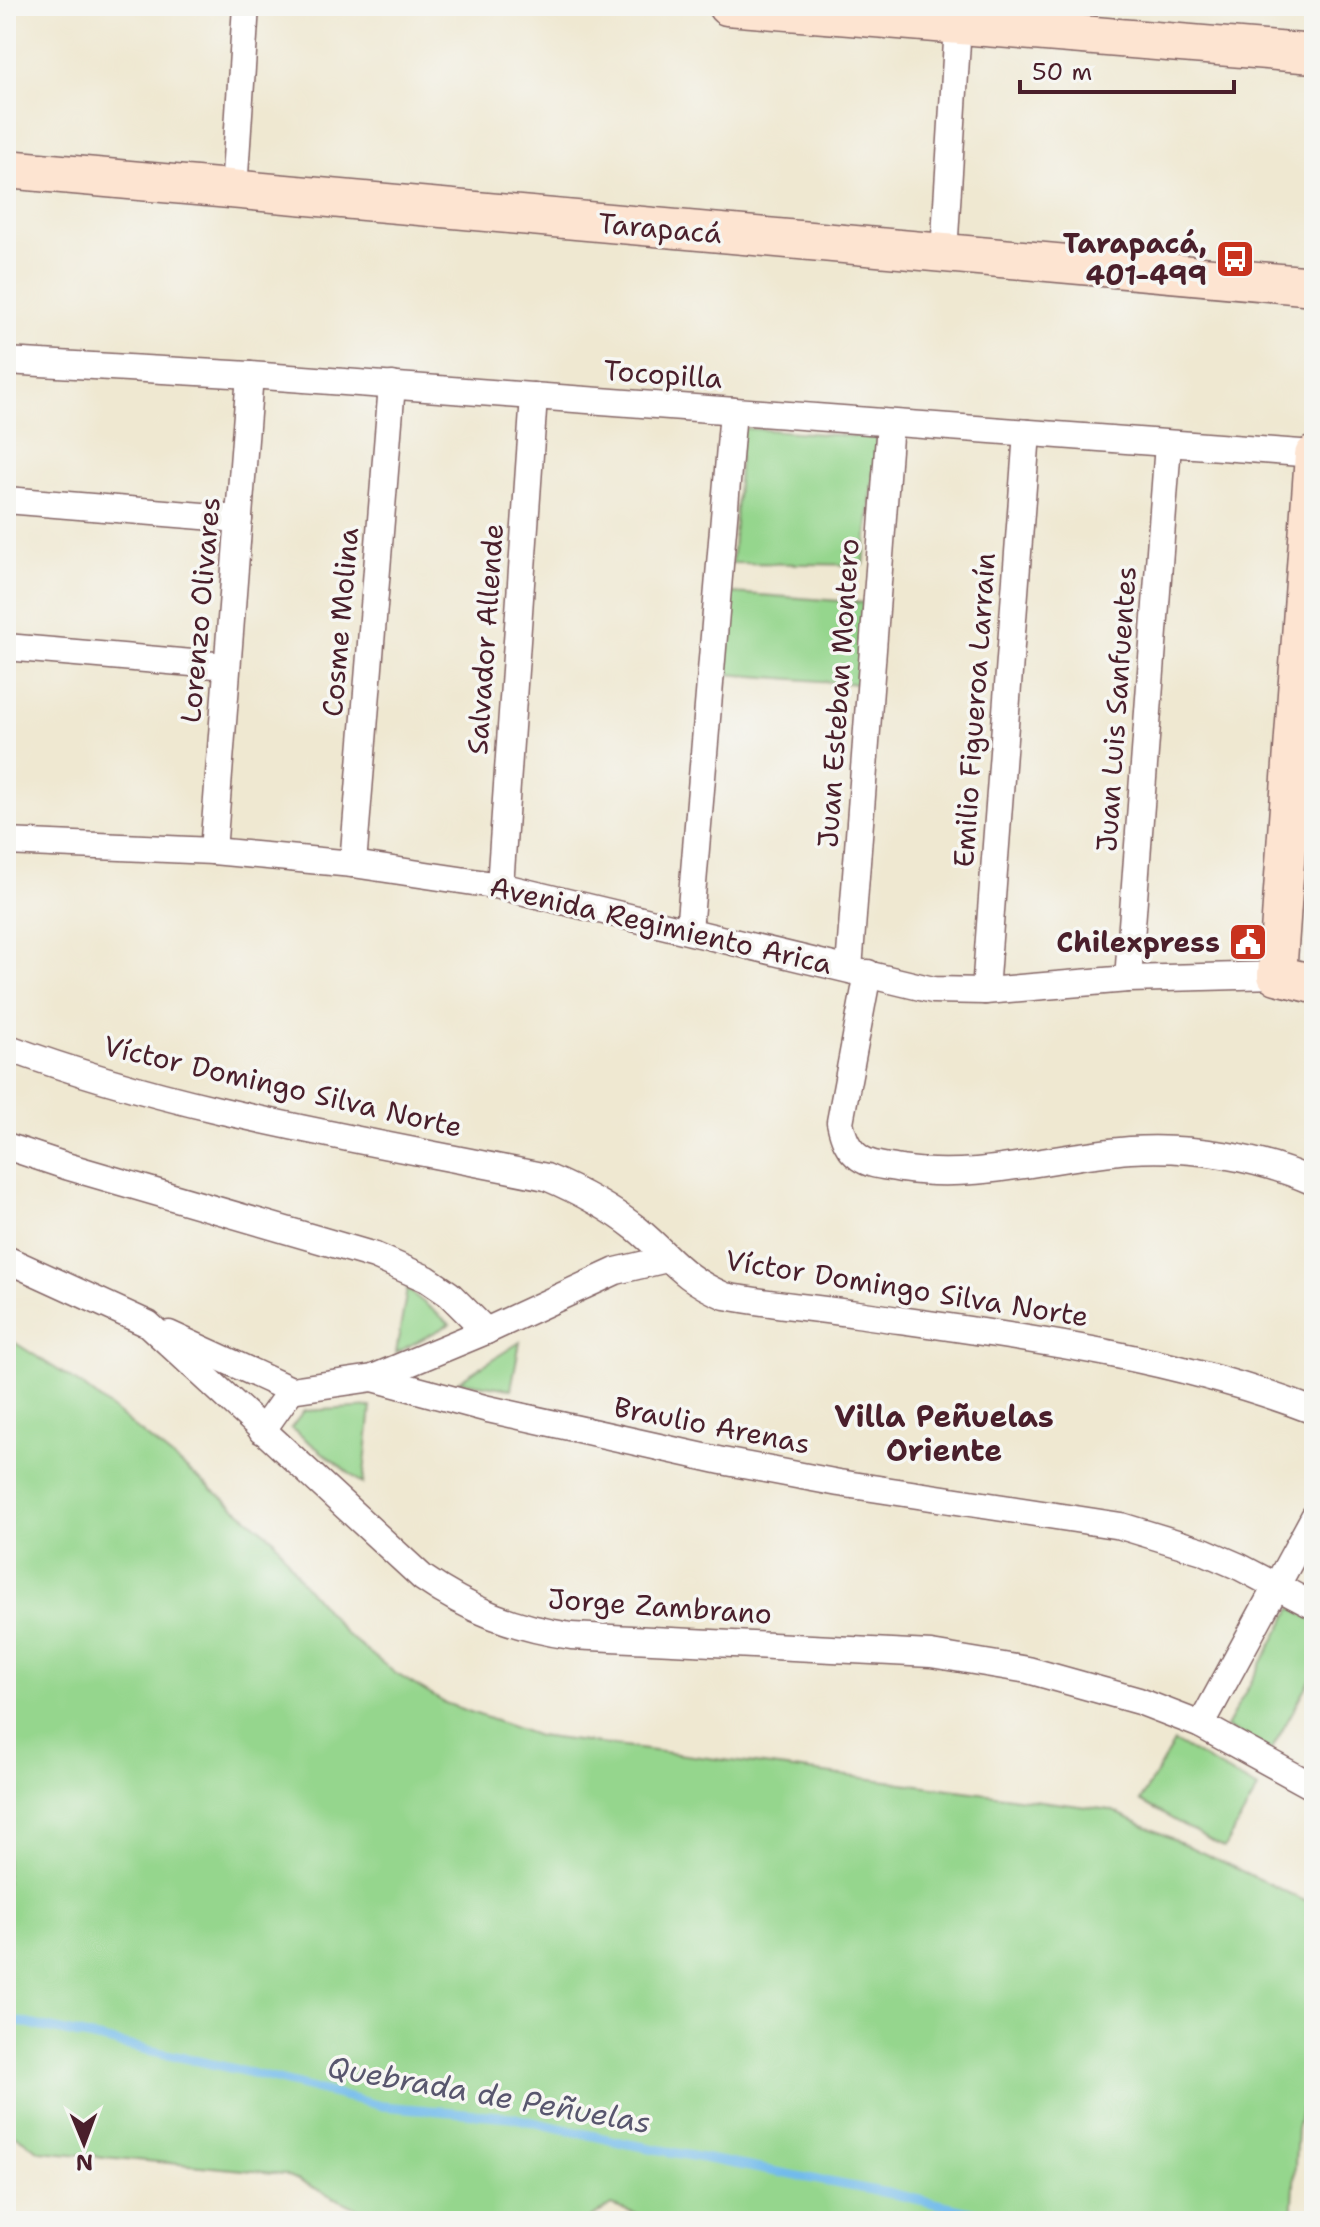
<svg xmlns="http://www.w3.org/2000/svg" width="1320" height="2227" font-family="'Shantell Sans',sans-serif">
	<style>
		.green { fill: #95d68d; stroke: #707a5c; stroke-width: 2 }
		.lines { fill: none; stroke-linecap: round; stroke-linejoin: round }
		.stream { stroke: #72bbeb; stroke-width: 9 }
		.minor-casing { stroke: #846565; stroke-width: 29 }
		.secondary-casing { stroke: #846565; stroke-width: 41 }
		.minor { stroke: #fff; stroke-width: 26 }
		.secondary { stroke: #fde4d1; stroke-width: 38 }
		.labels { text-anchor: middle; stroke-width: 7; stroke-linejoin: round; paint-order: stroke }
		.street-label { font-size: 28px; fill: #4a1f2b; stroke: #f6f6f2 }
		.poi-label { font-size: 28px; font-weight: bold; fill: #4a1f2b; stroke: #f6f6f2; text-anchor: end }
		.neighbourhood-label { font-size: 30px; font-weight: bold; fill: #4a1f2b; stroke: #f6f6f2 }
		.water-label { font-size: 30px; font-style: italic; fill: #58566e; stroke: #f6f6f2 }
	</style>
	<rect width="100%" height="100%" fill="#f6f6f2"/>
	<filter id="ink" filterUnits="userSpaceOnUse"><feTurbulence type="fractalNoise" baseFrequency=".0125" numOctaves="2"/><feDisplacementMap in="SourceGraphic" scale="16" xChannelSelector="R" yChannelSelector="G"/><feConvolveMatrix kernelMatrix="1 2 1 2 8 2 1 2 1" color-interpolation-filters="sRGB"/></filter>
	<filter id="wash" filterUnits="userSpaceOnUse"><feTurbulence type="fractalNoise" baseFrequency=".006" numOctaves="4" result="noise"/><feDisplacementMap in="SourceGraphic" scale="32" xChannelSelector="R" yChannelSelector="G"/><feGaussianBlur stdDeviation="1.8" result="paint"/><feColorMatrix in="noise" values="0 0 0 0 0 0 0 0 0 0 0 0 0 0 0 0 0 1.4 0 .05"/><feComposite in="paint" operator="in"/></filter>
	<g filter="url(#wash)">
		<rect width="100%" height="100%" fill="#efe8d1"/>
		<!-- green -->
		<g class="green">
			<polygon points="742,428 877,438 864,565 732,563"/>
			<polygon points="732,593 866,603 859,684 726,674"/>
			<polygon points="407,1289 450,1324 396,1353"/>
			<polygon points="6,1337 83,1386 273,1538 305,1586 346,1634 395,1673 445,1703 538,1736 1111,1810 1314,1905 1314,2051 1297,2129 1292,2221 657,2221 611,2205 586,2221 384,2221 285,2174 40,2151 6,2129"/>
			<polygon points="520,1342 511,1389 459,1381"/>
			<polygon points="371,1407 363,1484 291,1428 304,1411"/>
			<polygon points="1292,1608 1314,1620 1314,1673 1271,1751 1226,1727"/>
			<polygon points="1174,1742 1258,1789 1224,1848 1140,1801"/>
		</g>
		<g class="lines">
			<!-- stream -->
			<polyline class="stream" points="6,2019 235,2069 382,2106 511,2117 629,2144 903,2196 1013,2221"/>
		</g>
	</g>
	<g filter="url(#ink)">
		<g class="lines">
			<defs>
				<g id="minor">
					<polyline points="234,190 246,6"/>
					<polyline points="944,253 959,9"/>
					<polyline points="6,361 250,375 1314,454"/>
					<polyline points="6,500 239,519"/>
					<polyline points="6,647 227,666"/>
					<polyline points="6,842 213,851 353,864 500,886 933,990 985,991 1128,979 1277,975"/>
					<polyline points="213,851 250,375"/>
					<polyline points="353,864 392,385"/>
					<polyline points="500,886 534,396"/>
					<polyline points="689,931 733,411"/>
					<polyline points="849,969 890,423"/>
					<path d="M868,973L840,1122C843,1136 847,1149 860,1158C871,1166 887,1166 901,1169C979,1181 1052,1156 1130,1150C1190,1146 1259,1157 1314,1182"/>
					<polyline points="1128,979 1168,444"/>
					<polyline points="985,991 1027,433"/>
					<path d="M6,1047C180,1112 365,1140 546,1177C579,1191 609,1207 637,1229C672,1258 680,1277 725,1296C768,1304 813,1308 857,1314C1011,1336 1168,1354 1314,1411"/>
					<polyline points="6,1146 66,1166 375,1256 427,1279 449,1294 486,1331"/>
					<path d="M6,1259L148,1324L423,1578C469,1610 515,1628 571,1636L931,1654L1028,1670L1139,1701L1201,1725L1314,1787"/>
					<polyline points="169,1334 291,1390 373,1378 486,1331 616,1271 667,1259"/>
					<polyline points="373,1378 488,1409 722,1461 839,1483 1121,1526 1203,1551 1240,1567 1314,1606"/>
					<polyline points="262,1431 291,1390"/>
					<polyline points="1201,1725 1314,1517"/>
				</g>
				<g id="secondary">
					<polyline points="727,6 1314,54"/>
					<polyline points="6,169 1314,286"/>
					<polyline points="1314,455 1277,975 1314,984"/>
				</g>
			</defs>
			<!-- minor casing -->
			<use href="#minor" class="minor-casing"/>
			<!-- secondary casing -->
			<use href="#secondary" class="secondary-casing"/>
			<!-- minor -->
			<use href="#minor" class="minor"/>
			<!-- secondary -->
			<use href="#secondary" class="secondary"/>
		</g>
	</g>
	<!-- icons -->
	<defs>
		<symbol id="bus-square" viewBox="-11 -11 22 22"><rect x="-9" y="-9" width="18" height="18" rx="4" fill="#c8321e" stroke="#f6f6f2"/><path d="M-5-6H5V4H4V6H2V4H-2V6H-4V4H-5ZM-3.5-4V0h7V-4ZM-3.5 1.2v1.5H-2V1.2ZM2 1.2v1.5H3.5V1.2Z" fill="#fff"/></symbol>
		<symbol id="civic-square" viewBox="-11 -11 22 22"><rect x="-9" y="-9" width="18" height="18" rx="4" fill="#c8321e" stroke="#f6f6f2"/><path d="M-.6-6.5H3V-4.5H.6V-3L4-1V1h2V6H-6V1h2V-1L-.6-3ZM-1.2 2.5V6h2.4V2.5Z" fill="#fff"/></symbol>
	</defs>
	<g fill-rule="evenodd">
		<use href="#bus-square" x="1213" y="237" width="44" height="44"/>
		<use href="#civic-square" x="1226" y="920" width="44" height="44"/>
	</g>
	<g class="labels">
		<!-- street labels -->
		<g class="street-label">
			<text transform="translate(660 228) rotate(5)" y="10">Tarapacá</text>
			<text transform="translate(663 374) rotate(4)" y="10">Tocopilla</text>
			<text transform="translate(200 610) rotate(-85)" y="10">Lorenzo Olivares</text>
			<text transform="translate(340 622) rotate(-85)" y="10">Cosme Molina</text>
			<text transform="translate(485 639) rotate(-86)" y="10">Salvador Allende</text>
			<text transform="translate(838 693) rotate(-86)" y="10">Juan Esteban Montero</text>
			<text transform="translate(1116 709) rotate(-86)" y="10">Juan Luis Sanfuentes</text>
			<text transform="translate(974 710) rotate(-86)" y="10">Emilio Figueroa Larraín</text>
			<text transform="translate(661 925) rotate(13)" y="10">Avenida Regimiento Arica</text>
			<text transform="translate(283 1086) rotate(13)" y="10">Víctor Domingo Silva Norte</text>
			<text transform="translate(907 1288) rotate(9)" y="10">Víctor Domingo Silva Norte</text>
			<text transform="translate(712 1425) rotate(11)" y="10">Braulio Arenas</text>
			<text transform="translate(660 1606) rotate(4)" y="10">Jorge Zambrano</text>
		</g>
		<!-- poi labels -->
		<g class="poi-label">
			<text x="1207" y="253">Tarapacá,<tspan x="1207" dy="32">401-499</tspan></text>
			<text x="1220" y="952">Chilexpress</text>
		</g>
		<!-- neighbourhood labels -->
		<g class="neighbourhood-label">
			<text x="944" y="1427">Villa Peñuelas<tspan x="944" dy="34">Oriente</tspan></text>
		</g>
		<!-- water labels -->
		<g class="water-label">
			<text transform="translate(489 2095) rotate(10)" y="10">Quebrada de Peñuelas</text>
		</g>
	</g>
	<!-- margin -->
	<rect width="1320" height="2227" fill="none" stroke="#f6f6f2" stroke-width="32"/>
	<!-- north arrow -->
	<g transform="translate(84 2143) rotate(179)" stroke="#f6f6f2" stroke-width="6" paint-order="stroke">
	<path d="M0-6L14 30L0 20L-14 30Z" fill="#4a1f2b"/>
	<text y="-12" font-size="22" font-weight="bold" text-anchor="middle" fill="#4a1f2b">N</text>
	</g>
	<!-- scale -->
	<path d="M1020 80v12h214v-12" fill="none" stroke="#4a1f2b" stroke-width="4"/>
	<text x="1032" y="80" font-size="24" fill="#4a1f2b" stroke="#f6f6f2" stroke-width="6" paint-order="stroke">50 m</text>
</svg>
